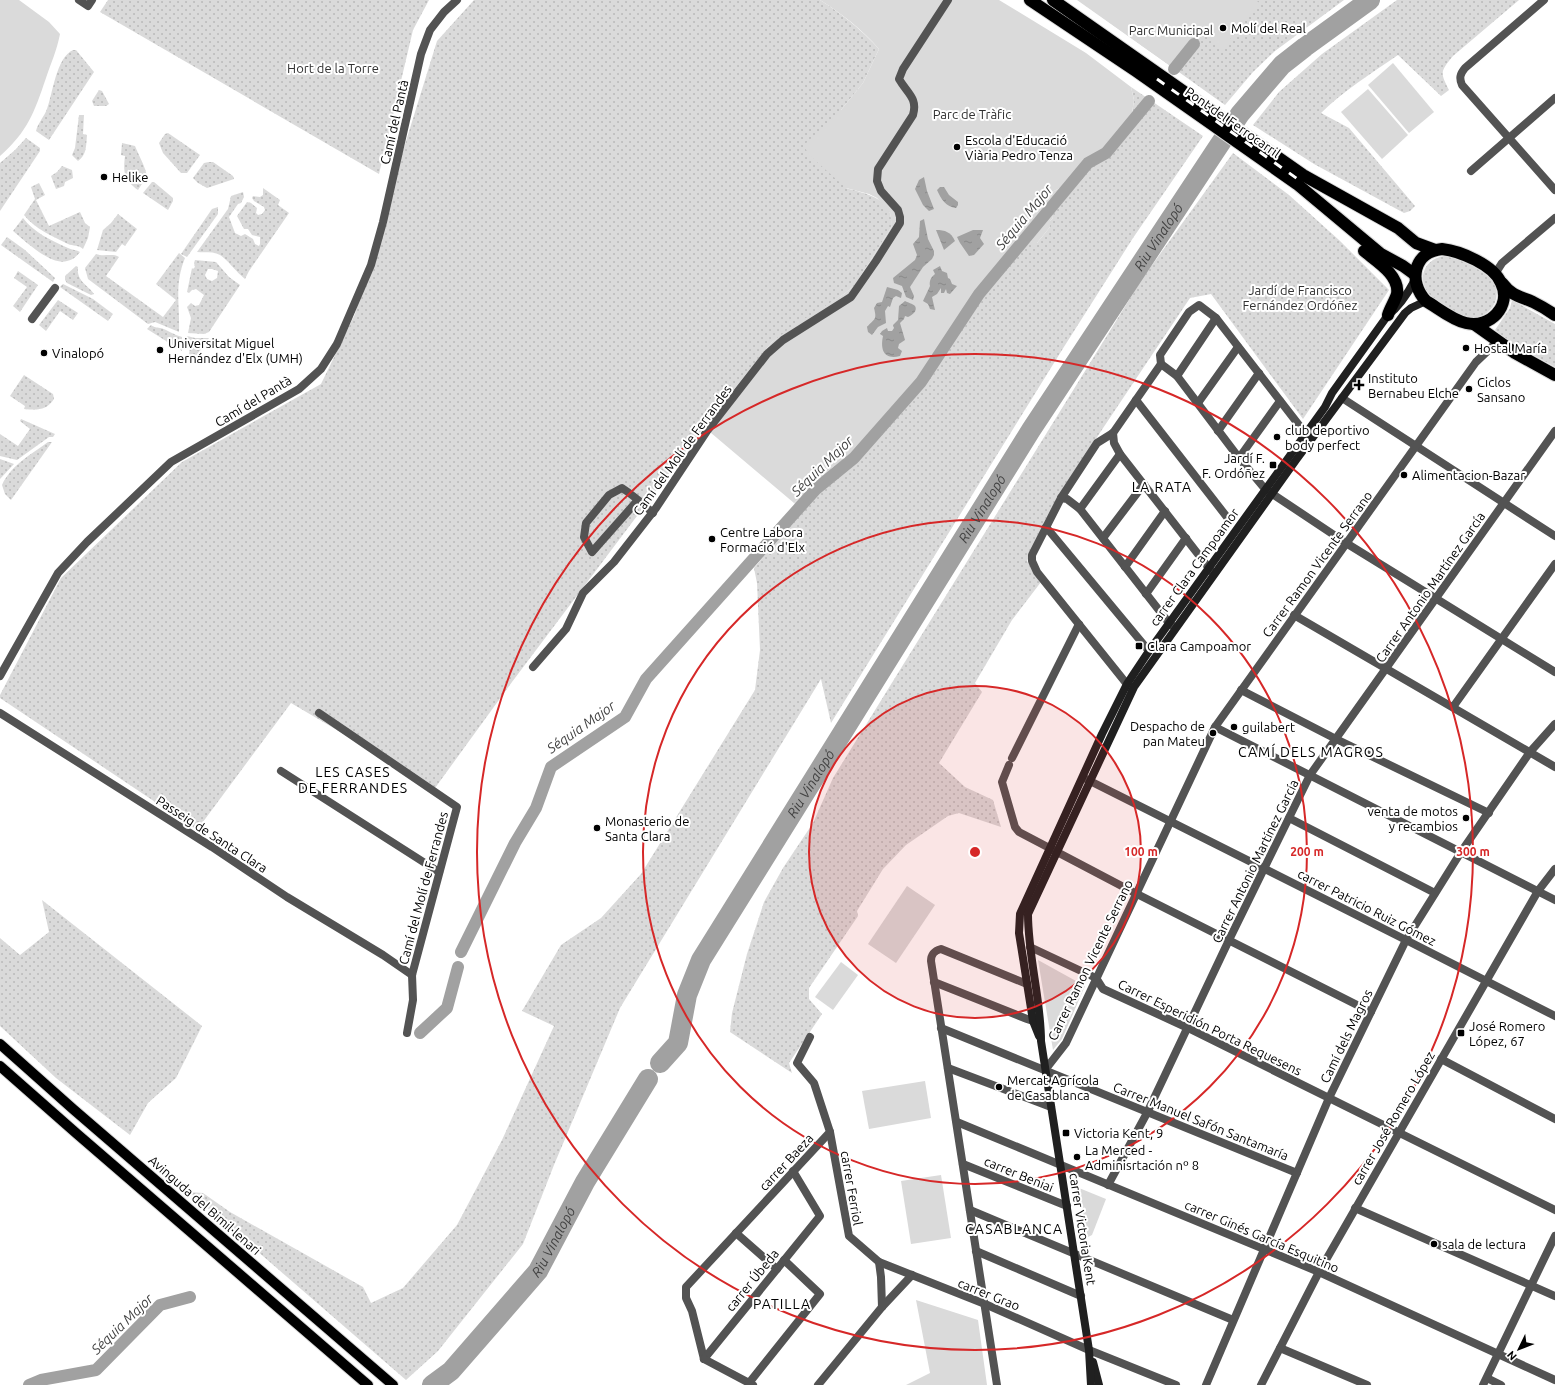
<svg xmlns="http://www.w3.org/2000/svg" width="1555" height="1385" font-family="Ubuntu,sans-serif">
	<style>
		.grass { fill: url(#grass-dots); fill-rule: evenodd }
		.park { fill: #dadada }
		.water { fill: url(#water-ripples) }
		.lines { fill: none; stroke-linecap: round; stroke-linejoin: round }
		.canal { stroke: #a1a1a1; stroke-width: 12 }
		.river { stroke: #a1a1a1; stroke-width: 20 }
		.primary-casing { stroke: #dbdbdb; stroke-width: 12 }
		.highway-casing { stroke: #dbdbdb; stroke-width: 14 }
		.street { stroke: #535353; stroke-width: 8 }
		.secondary { stroke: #202020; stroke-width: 8 }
		.primary { stroke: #000; stroke-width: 10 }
		.highway { stroke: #000; stroke-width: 12 }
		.rail-casing { stroke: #000; stroke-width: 4.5 }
		.rail { stroke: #fff; stroke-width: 3; stroke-dasharray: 9; stroke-linecap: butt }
		.ring { fill: none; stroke: #d62828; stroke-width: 2 }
		.poi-dot { fill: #000; stroke: #fff; stroke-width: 1.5 }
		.labels { text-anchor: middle; stroke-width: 4; stroke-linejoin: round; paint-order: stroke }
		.poi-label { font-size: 13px; fill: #000; stroke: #fff; text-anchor: start }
		.park-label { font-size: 13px; fill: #313131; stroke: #fff }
		.street-label { font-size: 13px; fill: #000; stroke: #fff }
		.water-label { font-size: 14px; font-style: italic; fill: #424242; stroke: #fff }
		.neighbourhood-label { font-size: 14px; letter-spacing: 1px; fill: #000; stroke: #fff }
		.centre { fill: #d62828; stroke: #fff; stroke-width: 2 }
		.ring-label { font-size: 12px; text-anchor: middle; font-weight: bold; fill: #d62828; stroke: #fff; stroke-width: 4; stroke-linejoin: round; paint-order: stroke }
	</style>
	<defs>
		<pattern id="grass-dots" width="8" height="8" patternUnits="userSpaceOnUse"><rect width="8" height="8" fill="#dadada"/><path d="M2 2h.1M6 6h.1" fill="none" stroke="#b9b9b9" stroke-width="1.8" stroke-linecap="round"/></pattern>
		<pattern id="water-ripples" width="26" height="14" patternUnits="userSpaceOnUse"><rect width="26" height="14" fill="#a1a1a1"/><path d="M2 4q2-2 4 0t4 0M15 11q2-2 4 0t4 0" fill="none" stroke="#898989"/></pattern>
	</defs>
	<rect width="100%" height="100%" fill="#fff"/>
	<!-- grass -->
	<g class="grass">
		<polygon points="108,0 429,0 413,30 379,174 100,12"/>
		<path d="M474,0H820C842,14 861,29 879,49L863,83L841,110L846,188C862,193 882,195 890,213C891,216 892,222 892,226L855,285L844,294L772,342L759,358L704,427L512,682L435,788L291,703L197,830L0,698V695L61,578L182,462L321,384L355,314L389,196L437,41Z"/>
		<polygon points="1078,0 1344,0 1275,51 1253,72 1225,105"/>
		<path d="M1397,0H1519L1453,56C1440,72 1440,72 1449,90L1441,96L1398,55C1372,73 1343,91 1321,113L1349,128L1415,206L1410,211L1404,213L1314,164L1253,125L1279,92L1322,54Z"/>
		<path d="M73,50H76L94,72L49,140L36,131C38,123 44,117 47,109C53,93 56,58 73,50Z"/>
		<polygon points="1131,87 1203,136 1133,238 1062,350 831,723 821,679 620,1008 554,1165 523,1244 438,1351 406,1380 189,1192 203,1193 230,1212 363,1287 371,1303 403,1288 457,1225 502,1140 554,1026 522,1011 561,945 601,918 641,874 755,690 760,650 757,583 754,568 803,510 794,503 833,467 855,452 920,381 980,295 1025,242 1028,244 1031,241 1037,243 1050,227 1050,221 1053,218 1047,207 1052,192 1066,185 1084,168 1098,162 1113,151 1120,137 1130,127 1134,100"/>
		<polygon points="99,90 102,91 109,104 106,106 94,106 92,101"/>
		<path d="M79,115H84L83,134L87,135C86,145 87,155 78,161L72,155L75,148Z"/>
		<polygon points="168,133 200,155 187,173 181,173 163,153 159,143 165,134"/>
		<polygon points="26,138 40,148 40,151 0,211 0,163 15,150"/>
		<path d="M122,143L135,146C139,156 145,166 147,176L138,190C124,180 123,172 125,156L121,155Z"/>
		<polygon points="1233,153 1289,195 1339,240 1389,290 1303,419 1211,294 1190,298 1063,488 1027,561 1041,582 1012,620 975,683 982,692 939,763 965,787 993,800 1001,827 959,813 948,816 906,845 883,869 857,911 858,916 809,988 809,999 822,1014 789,1063 792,1073 730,1032 732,1013 747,954 764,902 783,868 813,823 833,778 1142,279"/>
		<polygon points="209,162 213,162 233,176 234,179 207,188 198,183 193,178 204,163"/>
		<polygon points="62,166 72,170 73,178 65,182 64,186 56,189 51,176 57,172"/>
		<polygon points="152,182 154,182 173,198 173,201 168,210 143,193"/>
		<path d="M39,183L45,195L36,200L49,226L80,212L85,223L90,227L88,238L83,249C79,245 73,246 68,244C52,236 35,229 24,215L35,199L31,187Z"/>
		<path d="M263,188L280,200L278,205L289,213L249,271L245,279C237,273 226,258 220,255C213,251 204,253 197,252L228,209L231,196L243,192L244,197L241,203L238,204L229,217L235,233L241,236L245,234L253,239L255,244L259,246L260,244V237L252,235L248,229H244L237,216L247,202L251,203L257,208L256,213L258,215L262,214L265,210L264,207L254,201L252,198L253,196L260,197L263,195Z"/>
		<polygon points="218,207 218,214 187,257 181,254 212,209"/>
		<polygon points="118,214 137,229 125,246 122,244 116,252 97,250 103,230 111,223"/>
		<path d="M23,218C33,232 52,241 68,248C72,250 77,250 80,252C77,256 73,260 67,261C51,266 25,241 13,231Z"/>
		<polygon points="7,237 25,250 55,278 53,282 1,245"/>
		<path d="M179,253L185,258C174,285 180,305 179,332L155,322L148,324L88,279L85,268L96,254C103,257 113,253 119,257L106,276L163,317L176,300L156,284Z"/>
		<path d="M1444,256C1457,257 1490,272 1495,285C1502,303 1486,321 1467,317C1455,314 1443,304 1433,298C1416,283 1421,260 1444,256Z"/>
		<path d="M195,260L216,262L229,277L240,285L209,332L204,334L188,333L191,318L187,307L191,303L195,306L199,305L204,295L196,289L192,290L189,293L187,292L192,268L193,269L195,267L194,263ZM208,269H212L218,271L217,278L212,281L207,279L205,275Z"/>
		<path d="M76,266L78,267C76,281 88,285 94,294L91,295L67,283L65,280V276Z"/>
		<polygon points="18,271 38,285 20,312 13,306 27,287 14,278"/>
		<polygon points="63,284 93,299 113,314 108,321 60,287"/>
		<polygon points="58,300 78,313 73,320 60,311 46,331 39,325"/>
		<polygon points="1512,300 1555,324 1555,367 1506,340 1495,330 1510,308"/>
		<path d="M151,325C155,328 156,327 160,328C166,329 174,335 182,337V351L147,329Z"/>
		<polygon points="187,336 195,338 209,338 195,358 189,355 190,346"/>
		<path d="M24,375L53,394L54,399C46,411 37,410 24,409L25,406L10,396Z"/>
		<polygon points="21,419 55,434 53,437 49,437 17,460 0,456 0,434 18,446 30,429 20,421"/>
		<path d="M48,442H52L11,500L5,494L2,485C11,465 32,454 48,442Z"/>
		<polygon points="0,459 14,464 0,479"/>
		<polygon points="42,900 202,1026 176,1078 148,1103 130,1135 56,1078 0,1026 0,938 20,955 49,932"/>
	</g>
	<!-- park -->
	<g class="park">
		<path d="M0,0H19L49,22L60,34C57,50 51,63 46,78C34,113 28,131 0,156Z"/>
		<path d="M820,0H999L1086,53L1131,87L1134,100L1130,127L1120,137L1113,151L1098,162L1084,168L1066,185L1052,192L1047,207L1053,218L1050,221V227L1037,243L1034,244L1031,241L1028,244L1025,242L980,295L920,381L855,452L833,467L794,503L704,427L772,342L790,328L844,294L855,285L892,226L890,213L877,198L869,194L846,188L808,154L804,145L841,110L863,83L879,49C862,29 842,14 820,0Z"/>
		<polygon points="1077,0 1255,0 1260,3 1222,49 1205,36 1176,70"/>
		<polygon points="1393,63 1434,112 1409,133 1368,85"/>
		<polygon points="1368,89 1408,135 1382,159 1341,112"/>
		<polygon points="907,886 935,905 896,963 868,944"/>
		<polygon points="1038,960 1085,986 1062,1039 1053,1050"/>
		<polygon points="841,962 858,975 833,1010 815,997"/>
		<polygon points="925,1081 931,1118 869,1129 862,1091"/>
		<polygon points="941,1175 951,1238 911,1244 901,1181"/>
		<polygon points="1079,1188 1106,1199 1092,1235 1086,1238"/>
		<polygon points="916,1300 978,1320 987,1385 906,1385 930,1373"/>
	</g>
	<!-- water -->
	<g class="water">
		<polygon points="924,177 927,191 934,209 929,211 923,205 915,189 919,180"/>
		<path d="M940,187H944L949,195L958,202V205L956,208C946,207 941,199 937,190Z"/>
		<polygon points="924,219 928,239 934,251 934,255 932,259 923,267 910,287 914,296 913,300 906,297 902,286 894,283 893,278 915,260 917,255 913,244 919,237 920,221"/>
		<path d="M936,230C945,230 951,232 955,241L944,250Z"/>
		<polygon points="973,230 983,230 980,238 984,244 974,255 969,256 960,243 957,237"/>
		<path d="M940,266L942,271L947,273L948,278L950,279L952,284L957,286L950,294L947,293L946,289L944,293H941V288L937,294L932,297L935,310L930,309L928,304L923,301L930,286C929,281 931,277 935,274L933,270Z"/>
		<path d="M887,287L898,290L902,293L901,298L896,296L893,298L890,307L888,306L885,311L886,323L878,327L872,335L868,332L867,327C875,318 877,320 874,308L877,303L882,302Z"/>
		<path d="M905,301C907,302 913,304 915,306C918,311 912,315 908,317L905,316L904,319L900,323L905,340L899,344L898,348L902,351L900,356C884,360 880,350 883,336L880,334L882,331L887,328L888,331H892L894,328L893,325L898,320L899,306Z"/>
	</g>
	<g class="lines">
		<!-- canal -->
		<g class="canal">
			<polyline points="1174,69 1194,44"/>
			<polyline points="461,952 515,843 536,808 551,767 625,717 646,679 816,489 854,458 921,382 979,294 1088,163 1106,153 1149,101"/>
			<polyline points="420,1033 447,1008 458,967"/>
			<polyline points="29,1385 41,1380 96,1370 160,1305 190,1297"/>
		</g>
		<!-- river -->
		<g class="river">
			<path id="s1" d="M660,1063L678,1043L687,995L701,960L1031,430L1214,153L1240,114L1282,65L1305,47L1370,0"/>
			<path id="s2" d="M432,1385L451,1371L538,1271L585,1182L648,1079"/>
		</g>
		<defs>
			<g id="primary">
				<polyline points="0,1044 73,1109 393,1385"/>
				<polyline points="0,1066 76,1133 368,1385"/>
			</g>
			<g id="highway">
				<polyline points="1030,0 1136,71 1297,184 1381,254 1403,266 1414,274"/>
				<polyline points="1053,0 1303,175 1398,228 1416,243 1435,250"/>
				<path d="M1442,249C1460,251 1494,265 1501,283C1512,306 1490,329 1466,323C1452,320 1438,308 1426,301C1408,282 1413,252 1442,249Z"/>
				<path d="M1364,251C1376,261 1400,275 1397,294C1395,301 1390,308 1388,315"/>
				<path d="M1502,283C1512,296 1519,296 1533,302C1541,306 1548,310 1555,315"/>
				<polyline points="1474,324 1515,353 1555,375"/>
			</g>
		</defs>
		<!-- primary casing -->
		<use href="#primary" class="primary-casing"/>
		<!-- highway casing -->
		<use href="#highway" class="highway-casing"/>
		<!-- street -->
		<g class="street">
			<polyline points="79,0 88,6 92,0"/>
			<path d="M1544,0L1465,68C1460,74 1459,78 1462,85L1555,190"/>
			<polyline points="1471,171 1555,98"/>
			<polyline points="1495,274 1502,263 1555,218"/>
			<polyline points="32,319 55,288"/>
			<polyline points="1161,364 1177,376 1239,458 1265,489 1346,543 1555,672"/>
			<polyline points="1177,376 1216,318"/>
			<polyline points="1342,398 1555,536"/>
			<polyline points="1136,400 1230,521"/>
			<polyline points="1198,403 1238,347"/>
			<polyline points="1218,431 1259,373"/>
			<polyline points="1113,433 1114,443 1120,454 1212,572"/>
			<polyline points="1239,458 1280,401"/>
			<polyline points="1061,498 1067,499 1080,509 1169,623 1173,626"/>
			<path d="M638,500L592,552L584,537L586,523L609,495L622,488C633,495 643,504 653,513"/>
			<polyline points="1080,509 1120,454"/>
			<polyline points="1046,527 1149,651"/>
			<polyline points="1103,538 1144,484"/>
			<polyline points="1125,567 1165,511"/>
			<polyline points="1146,594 1186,538"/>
			<polyline points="1294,615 1555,767"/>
			<path d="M533,667L566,629L583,593L614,562L656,508L707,431L767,354L783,340L851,297L876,261L900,223V217L898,210L881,191L877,181L878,169L913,115C918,98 907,93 899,79L903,69L948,0"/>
			<polyline points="0,676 58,573 87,542 171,462 299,389 321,369 337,344 371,265 383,222 421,54 430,30 444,12 457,0"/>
			<polyline points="1130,688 1037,572 1032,561 1032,555 1061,498 1097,443 1113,433 1161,364 1160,355 1189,312 1199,305 1216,318 1309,438"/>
			<polyline points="1241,690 1336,739 1489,813"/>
			<polyline points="1453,707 1555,564"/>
			<polyline points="0,713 212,847 287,897 383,955 412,975"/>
			<polyline points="319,713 457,807 412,975 413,1000 407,1033"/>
			<polyline points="1215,727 1555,900"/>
			<polyline points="1012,758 1079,624"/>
			<polyline points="1009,765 1002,782 1015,827 1019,832 1135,893 1371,1012"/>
			<polyline points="281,771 439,872"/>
			<polyline points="1084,778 1406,940 1555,1016"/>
			<polyline points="1289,818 1435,893"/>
			<polyline points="1030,947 1096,978 1103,989 1188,1028 1555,1210"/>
			<polyline points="934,982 1027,1019 1033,1021 1038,1020"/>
			<polyline points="941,1028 1297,1173"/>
			<polyline points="1441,1059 1555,1119"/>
			<polyline points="948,1068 1051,1107"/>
			<polyline points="1045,1070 1066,1043 1215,727 1476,362 1498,341"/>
			<polyline points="957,1122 1319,1272 1555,1380"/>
			<polyline points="830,1132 849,1236 879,1262 881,1277 882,1307"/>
			<polyline points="963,1164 1067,1206"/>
			<polyline points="1108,1185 1147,1113 1229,940 1310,775 1555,431"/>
			<polyline points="1355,1208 1555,1296"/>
			<polyline points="970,1210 1233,1320"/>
			<polyline points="736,1233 777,1269"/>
			<polyline points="976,1251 1081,1296"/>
			<polyline points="879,1262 985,1304 1089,1350 1176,1385"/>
			<polyline points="1280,1348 1367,1385"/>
			<polyline points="704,1359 692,1311 686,1298 686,1287 830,1132 814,1083 797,1063 810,1037"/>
			<polyline points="704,1359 820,1216 793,1171"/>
			<polyline points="704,1359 753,1385"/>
			<polyline points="1487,1378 1501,1385"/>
			<polyline points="749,1383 820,1294 784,1260"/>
			<polyline points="818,1385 882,1307 912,1275"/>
			<path d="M997,1385L931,961C931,954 934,951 941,949L1027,984"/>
			<polyline points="1206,1385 1329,1098 1406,940 1461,852 1530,752 1555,724"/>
			<polyline points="1261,1385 1319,1272 1538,891 1555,869"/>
			<polyline points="1483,1385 1555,1236"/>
		</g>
		<!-- secondary -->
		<g class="secondary">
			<path d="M1039,1036L1033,1021L1019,933L1020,914L1102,734L1127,684L1149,651L1325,407L1332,393L1388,315C1400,306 1408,293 1415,280"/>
			<polyline points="1093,1362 1099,1385"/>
			<path d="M1091,1385L1089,1350L1041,1041C1041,999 1028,957 1028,914L1134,687L1296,460L1405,313L1411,308L1426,301"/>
		</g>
		<!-- primary -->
		<use href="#primary" class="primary"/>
		<!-- highway -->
		<use href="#highway" class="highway"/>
		<defs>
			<polyline id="rail" points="1157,79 1299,180"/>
		</defs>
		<!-- rail casing -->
		<use href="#rail" class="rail-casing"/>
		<!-- rail -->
		<use href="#rail" class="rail"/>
	</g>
	<!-- distance rings -->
	<circle cx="975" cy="852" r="166" fill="#d62828" fill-opacity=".12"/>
	<g class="ring">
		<circle cx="975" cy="852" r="166"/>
		<circle cx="975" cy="852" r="332"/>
		<circle cx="975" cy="852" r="498"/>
	</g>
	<!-- markers -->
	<g class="poi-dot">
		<circle cx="1223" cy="28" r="4"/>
		<circle cx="957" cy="147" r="4"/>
		<circle cx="104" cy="177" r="4"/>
		<circle cx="1466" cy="348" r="4"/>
		<circle cx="160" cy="350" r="4"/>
		<circle cx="44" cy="353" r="4"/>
		<path d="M1357 379h4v4h4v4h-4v4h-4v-4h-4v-4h4z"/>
		<circle cx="1469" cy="389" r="4"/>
		<circle cx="1277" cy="437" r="4"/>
		<rect x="1269" y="461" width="8" height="8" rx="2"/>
		<circle cx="1404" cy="475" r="4"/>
		<circle cx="712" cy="539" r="4"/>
		<rect x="1135" y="642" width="8" height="8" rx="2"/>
		<circle cx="1234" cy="727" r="4"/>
		<circle cx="1213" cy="733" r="4"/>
		<circle cx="1466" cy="818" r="4"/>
		<circle cx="597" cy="828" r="4"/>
		<rect x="1457" y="1029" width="8" height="8" rx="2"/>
		<circle cx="999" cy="1087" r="4"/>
		<rect x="1062" y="1129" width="8" height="8" rx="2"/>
		<circle cx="1077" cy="1157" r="4"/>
		<circle cx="1434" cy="1244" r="4"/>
	</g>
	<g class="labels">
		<!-- poi labels -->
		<g class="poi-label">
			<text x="1231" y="33">Molí del Real</text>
			<text x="965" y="145">Escola d'Educació<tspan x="965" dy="15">Viària Pedro Tenza</tspan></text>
			<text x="112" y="182">Helike</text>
			<text x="168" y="348">Universitat Miguel<tspan x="168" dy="15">Hernández d'Elx (UMH)</tspan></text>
			<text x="1474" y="353">Hostal María</text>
			<text x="52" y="358">Vinalopó</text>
			<text x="1368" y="383">Instituto<tspan x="1368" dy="15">Bernabeu Elche</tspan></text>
			<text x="1477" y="387">Ciclos<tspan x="1477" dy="15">Sansano</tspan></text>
			<text x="1285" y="435">club deportivo<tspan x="1285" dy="15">body perfect</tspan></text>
			<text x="1265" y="463" text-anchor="end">Jardí F.<tspan x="1265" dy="15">F. Ordóñez</tspan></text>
			<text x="1412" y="480">Alimentacion-Bazar</text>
			<text x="720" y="537">Centre Labora<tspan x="720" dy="15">Formació d'Elx</tspan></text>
			<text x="1147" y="651">Clara Campoamor</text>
			<text x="1205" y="731" text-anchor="end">Despacho de<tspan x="1205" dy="15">pan Mateu</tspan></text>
			<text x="1242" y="732">guilabert</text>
			<text x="1458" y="816" text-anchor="end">venta de motos<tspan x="1458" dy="15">y recambios</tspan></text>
			<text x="605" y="826">Monasterio de<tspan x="605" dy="15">Santa Clara</tspan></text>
			<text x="1469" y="1031">José Romero<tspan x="1469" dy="15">López, 67</tspan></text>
			<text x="1007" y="1085">Mercat Agrícola<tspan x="1007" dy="15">de Casablanca</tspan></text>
			<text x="1074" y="1138">Victoria Kent, 9</text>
			<text x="1085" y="1155">La Merced -<tspan x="1085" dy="15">Adminisrtación nº 8</tspan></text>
			<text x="1442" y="1249">sala de lectura</text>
		</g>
		<!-- park labels -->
		<g class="park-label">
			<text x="1171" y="35">Parc Municipal</text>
			<text x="333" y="73">Hort de la Torre</text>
			<text x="972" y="119">Parc de Tràfic</text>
			<text x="1300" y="295">Jardí de Francisco<tspan x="1300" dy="15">Fernández Ordóñez</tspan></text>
		</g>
		<!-- street labels -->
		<g class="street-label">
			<text transform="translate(394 122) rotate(-77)" y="5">Camí del Pantà</text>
			<text transform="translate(1233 122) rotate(35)" y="5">Pont del Ferrocarril</text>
			<text transform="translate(253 401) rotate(-31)" y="5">Camí del Pantà</text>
			<text transform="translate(682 450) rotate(-54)" y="5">Camí del Molí de Ferrandes</text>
			<text transform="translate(1317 564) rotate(-54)" y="5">Carrer Ramon Vicente Serrano</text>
			<text transform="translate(1194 567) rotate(-54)" y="5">carrer Clara Campoamor</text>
			<text transform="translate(1430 587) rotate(-55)" y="5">Carrer Antonio Martínez García</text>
			<text transform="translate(212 834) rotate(33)" y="5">Passeig de Santa Clara</text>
			<text transform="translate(1255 861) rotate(-64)" y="5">Carrer Antonio Martínez García</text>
			<text transform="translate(423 888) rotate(-75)" y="5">Camí del Molí de Ferrandes</text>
			<text transform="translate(1367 907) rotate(27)" y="5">carrer Patricio Ruiz Gómez</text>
			<text transform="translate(1090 960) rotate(-64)" y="5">Carrer Ramon Vicente Serrano</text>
			<text transform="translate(1210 1027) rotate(26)" y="5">Carrer Esperidión Porta Requesens</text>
			<text transform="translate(1346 1036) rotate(-64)" y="5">Camí dels Magros</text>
			<text transform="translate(1393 1118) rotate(-60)" y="5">carrer José Romero López</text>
			<text transform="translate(1201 1121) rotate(22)" y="5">Carrer Manuel Safón Santamaría</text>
			<text transform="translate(786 1162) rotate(-47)" y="5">carrer Baeza</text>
			<text transform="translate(1019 1174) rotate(22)" y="5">carrer Beniai</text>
			<text transform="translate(852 1188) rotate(80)" y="5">carrer Ferriol</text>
			<text transform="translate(205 1205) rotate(41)" y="5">Avinguda del Bimil·lenari</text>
			<text transform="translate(1083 1229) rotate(81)" y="5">carrer Victoria Kent</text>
			<text transform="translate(1262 1236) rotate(23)" y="5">carrer Ginés García Esquitino</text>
			<text transform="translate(752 1280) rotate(-51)" y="5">carrer Úbeda</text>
			<text transform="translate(989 1294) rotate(22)" y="5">carrer Grao</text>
		</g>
		<!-- water labels -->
		<g class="water-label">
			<text transform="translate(1024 217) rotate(-50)" y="5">Séquia Major</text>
			<text dy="5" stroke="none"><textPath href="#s1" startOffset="969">Riu Vinalopó</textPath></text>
			<text transform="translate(822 466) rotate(-44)" y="5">Séquia Major</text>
			<text dy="5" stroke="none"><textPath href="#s1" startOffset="645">Riu Vinalopó</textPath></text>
			<text transform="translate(581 727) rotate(-35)" y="5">Séquia Major</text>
			<text dy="5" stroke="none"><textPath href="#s1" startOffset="321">Riu Vinalopó</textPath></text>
			<text dy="5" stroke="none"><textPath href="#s2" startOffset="189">Riu Vinalopó</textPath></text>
			<text transform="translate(122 1324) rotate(-44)" y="5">Séquia Major</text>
		</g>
		<!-- neighbourhood labels -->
		<g class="neighbourhood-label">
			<text x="1162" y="492">LA RATA</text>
			<text x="1311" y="757">CAMÍ DELS MAGROS</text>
			<text x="353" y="777">LES CASES<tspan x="353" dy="16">DE FERRANDES</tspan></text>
			<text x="1014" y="1234">CASABLANCA</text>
			<text x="782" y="1309">PATILLA</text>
		</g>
	</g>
	<circle cx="975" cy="852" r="6" class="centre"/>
	<g class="ring-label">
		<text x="1141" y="856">100 m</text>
		<text x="1307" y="856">200 m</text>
		<text x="1473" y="856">300 m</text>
	</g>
	<!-- north arrow -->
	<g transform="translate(1519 1349) rotate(227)" stroke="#ffffff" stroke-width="3" paint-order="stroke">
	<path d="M0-3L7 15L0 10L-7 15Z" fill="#000000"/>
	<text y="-6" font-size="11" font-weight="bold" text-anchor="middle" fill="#000000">N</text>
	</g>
</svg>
